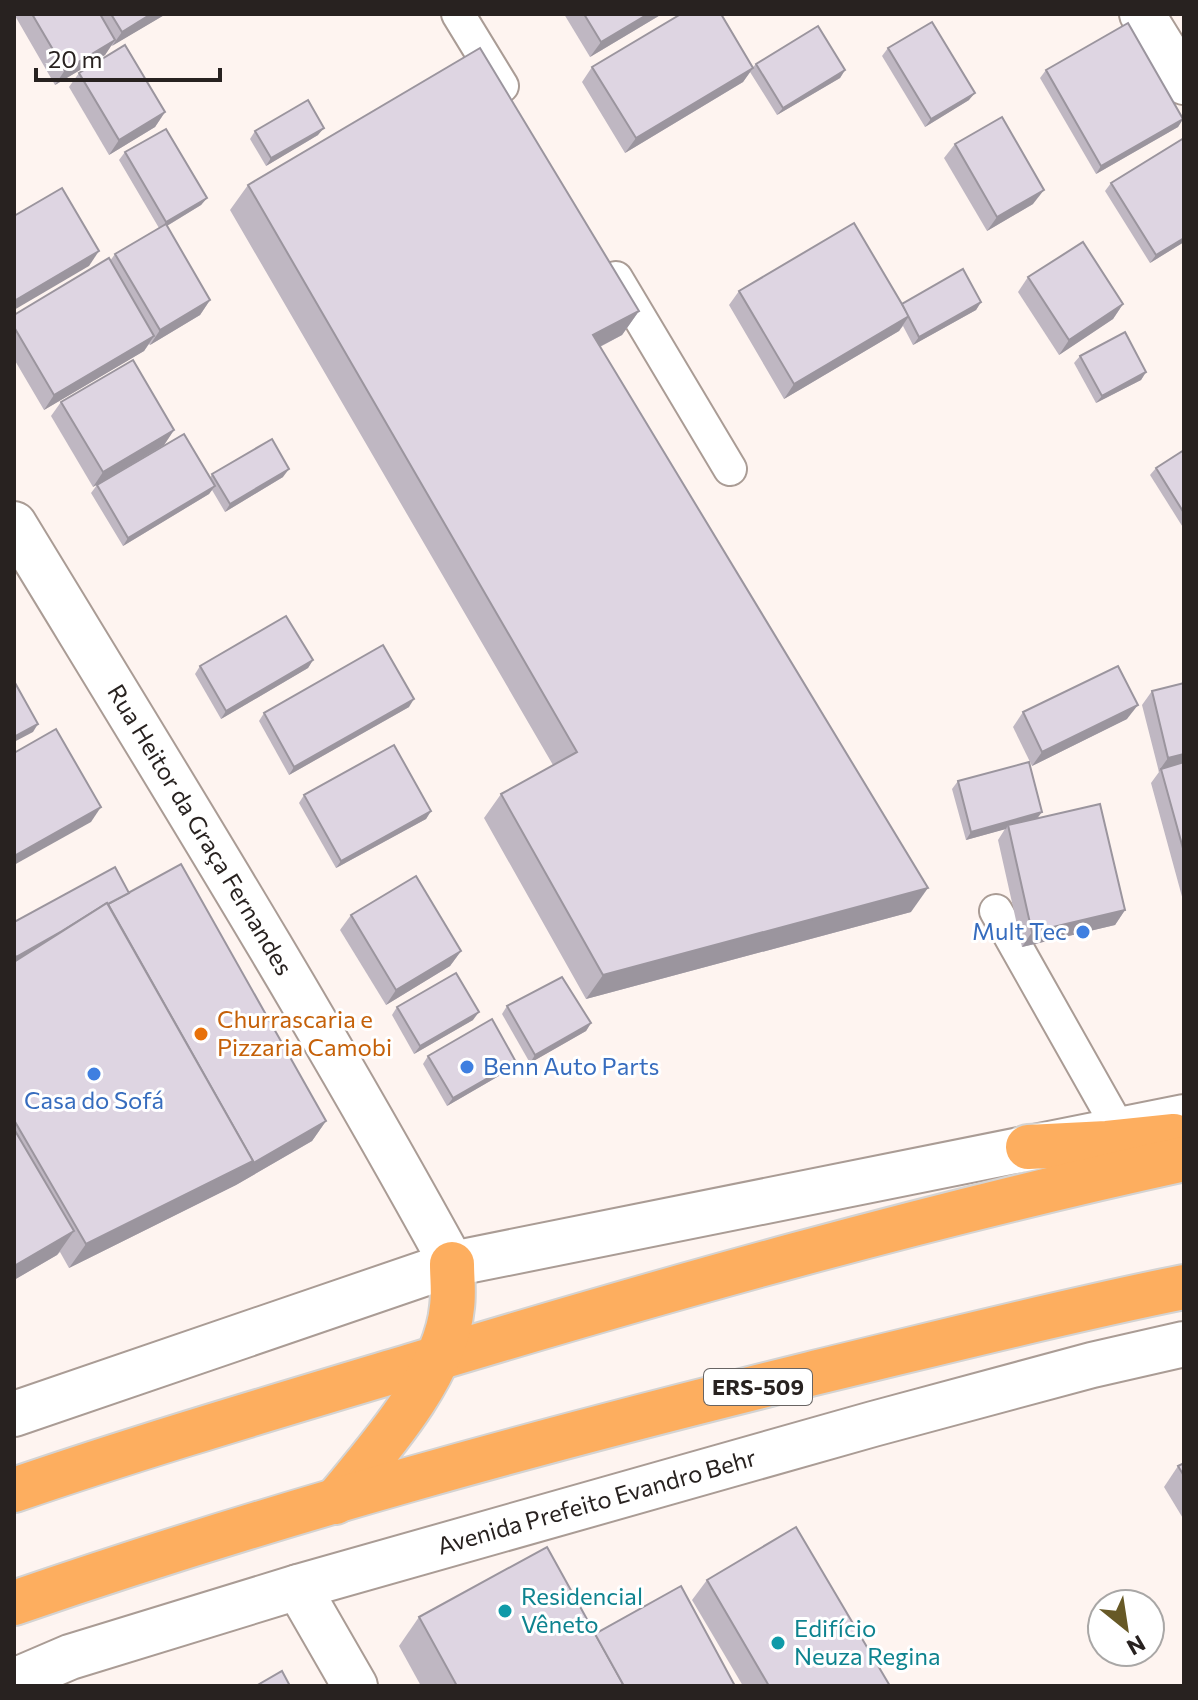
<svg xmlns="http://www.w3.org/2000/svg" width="1198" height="1700" font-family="Commissioner,sans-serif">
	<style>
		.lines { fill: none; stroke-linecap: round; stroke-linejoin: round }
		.lane-casing { stroke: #aa9c95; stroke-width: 36 }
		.street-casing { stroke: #aa9c95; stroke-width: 48 }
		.secondary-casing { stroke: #aa9c95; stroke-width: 48 }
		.highway-casing { stroke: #d4d3d2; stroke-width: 48 }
		.lane { stroke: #fff; stroke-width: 32 }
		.street { stroke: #fff; stroke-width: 44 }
		.secondary { stroke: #fff; stroke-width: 44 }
		.highway { stroke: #fdae5f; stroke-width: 44 }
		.wall { fill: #bfb7c2 }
		.shaded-wall { fill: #9b959e }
		.building { fill: #ded5e2; stroke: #9b959e; stroke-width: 2 }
		.shop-dot { fill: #3f7fe0; stroke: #fff; stroke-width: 3 }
		.food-dot { fill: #e8710a; stroke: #fff; stroke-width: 3 }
		.culture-dot { fill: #0f9aa8; stroke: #fff; stroke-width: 3 }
		.labels { text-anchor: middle; stroke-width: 6; stroke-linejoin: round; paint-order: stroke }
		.shield { fill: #fff; stroke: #686463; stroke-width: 2 }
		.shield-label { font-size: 22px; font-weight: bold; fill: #282220 }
		.street-label { font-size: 24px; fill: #282220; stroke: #fff }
		.shop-label { font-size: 24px; fill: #366cbe; stroke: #fff; text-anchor: end }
		.food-label { font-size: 24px; fill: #c56008; stroke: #fff; text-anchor: start }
		.culture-label { font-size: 24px; fill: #0d838f; stroke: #fff; text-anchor: start }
	</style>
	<rect width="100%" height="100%" fill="#fef4f0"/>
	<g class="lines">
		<defs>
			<g id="lane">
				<polyline points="458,14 502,86"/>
				<polyline points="616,278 730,469"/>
				<polyline points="996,911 1119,1129"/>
			</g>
			<g id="street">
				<polyline points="1142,14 1184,82"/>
				<polyline points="298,1587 355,1686"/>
			</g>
			<g id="secondary">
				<path id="s1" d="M14,524C163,769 314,1012 452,1264"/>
				<polyline points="14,1414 452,1264 1184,1117"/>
				<path id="s2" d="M14,1681L70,1657L298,1587L873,1424L1092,1365L1184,1344"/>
			</g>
			<g id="highway">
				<polyline points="1028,1147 1107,1143 1174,1136"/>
				<path d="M14,1490C145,1445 278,1406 411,1366C666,1289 924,1216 1184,1159"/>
				<path d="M335,1502C377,1451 446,1375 452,1307C454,1293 452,1278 452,1264"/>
				<path d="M14,1603C275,1513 542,1440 810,1374C935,1344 1059,1312 1184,1287"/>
			</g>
		</defs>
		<!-- lane casing -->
		<use href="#lane" class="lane-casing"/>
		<!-- street casing -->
		<use href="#street" class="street-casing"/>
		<!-- secondary casing -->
		<use href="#secondary" class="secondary-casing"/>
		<!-- highway casing -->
		<use href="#highway" class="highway-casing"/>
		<!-- lane -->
		<use href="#lane" class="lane"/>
		<!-- street -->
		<use href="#street" class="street"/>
		<!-- secondary -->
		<use href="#secondary" class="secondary"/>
		<!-- highway -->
		<use href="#highway" class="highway"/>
	</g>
	<!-- wall -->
	<g class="wall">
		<polygon points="14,14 166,14 111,46 105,55 55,85"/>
		<polygon points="564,14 662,14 590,57"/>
		<polygon points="888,48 969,100 925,127 882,56"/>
		<polygon points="756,64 845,70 840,78 777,115 750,72 743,82 625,153 582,82 592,67 753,67"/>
		<polygon points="1046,70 1183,119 1178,127 1096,174 1040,78"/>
		<polygon points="79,73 165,112 155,127 109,155 69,87"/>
		<polygon points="255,131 318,135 266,166 250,139"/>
		<polygon points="1184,138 1184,242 1150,263 1105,191 1111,183"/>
		<polygon points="955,144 1033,204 987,231 944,158"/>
		<polygon points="125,152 207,198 201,205 167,226 210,300 200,315 150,345 149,344 144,351 44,410 14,359 14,315 110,261 115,254 159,228 119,160"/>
		<polygon points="248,185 639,311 622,335 600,347 911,912 586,999 484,818 501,794 553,765 230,210"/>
		<polygon points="1028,277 1123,304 1113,319 1059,355 1018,292"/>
		<polygon points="739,291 902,304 981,302 976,310 913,345 903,326 899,331 784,399 729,305"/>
		<polygon points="1080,356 1146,372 1141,380 1096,403 1074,363"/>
		<polygon points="61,402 174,430 164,445 93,487 51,416"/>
		<polygon points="1184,450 1184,529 1150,475 1156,468"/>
		<polygon points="212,474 283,477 225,512 212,490 209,494 123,546 91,493 97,485 210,478"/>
		<polygon points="313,660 308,668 221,719 195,674 200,666"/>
		<polygon points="1184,683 1184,904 1151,783 1159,772 1142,705 1152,691"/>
		<polygon points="409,707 289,775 259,721 264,713"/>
		<polygon points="1023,712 1127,719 1032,766 1013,727"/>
		<polygon points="958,781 1037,818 1125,910 1115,925 1022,947 998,840 1005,829 966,840 952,789"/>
		<polygon points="304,795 431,811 426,819 336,868 299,803"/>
		<polygon points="129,893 326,1121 312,1141 236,1185 69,1268 60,1252 57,1255 14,1280 14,922"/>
		<polygon points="351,915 461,951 450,966 386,1005 340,930"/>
		<polygon points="507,1006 591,1023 586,1031 530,1063 502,1014"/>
		<polygon points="397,1007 473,1020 414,1054 392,1015"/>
		<polygon points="428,1056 516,1062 511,1069 447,1106 423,1064"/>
		<polygon points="1184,1463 1184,1520 1164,1487 1178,1466"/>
		<polygon points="707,1580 890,1686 743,1686 692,1600"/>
		<polygon points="419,1617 595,1634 735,1686 421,1686 399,1646"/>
	</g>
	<!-- shaded-wall -->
	<g class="shaded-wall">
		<polygon points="151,14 166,14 112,46 122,32"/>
		<polygon points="648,14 662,14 590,57 601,42"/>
		<polygon points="115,40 105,55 55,85 65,70"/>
		<polygon points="753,68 743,82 625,153 636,138"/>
		<polygon points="845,70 840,78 777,115 783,108"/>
		<polygon points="975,93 969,100 925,127 931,119"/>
		<polygon points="165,112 155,127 109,155 119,140"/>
		<polygon points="1183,119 1178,127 1096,174 1101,166"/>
		<polygon points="324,128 318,135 266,166 271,158"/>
		<polygon points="1044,190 1033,204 987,231 997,217"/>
		<polygon points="207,198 201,205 160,230 166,222"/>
		<polygon points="1184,238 1184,242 1150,263 1156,255"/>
		<polygon points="99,251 89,266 14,310 14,301"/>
		<polygon points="210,300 200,315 150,345 160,330"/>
		<polygon points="981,302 976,310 913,345 919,337"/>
		<polygon points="1123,304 1113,319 1059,355 1069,340"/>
		<polygon points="639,311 622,335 576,359 593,335"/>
		<polygon points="909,316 899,331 784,399 794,384"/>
		<polygon points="154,336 144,351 44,410 54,395"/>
		<polygon points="1146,372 1141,380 1096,403 1102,396"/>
		<polygon points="174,430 164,445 93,487 103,472"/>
		<polygon points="289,469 283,477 225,512 230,504"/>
		<polygon points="215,486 209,494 123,546 128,538"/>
		<polygon points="313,660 308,668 221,719 226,711"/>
		<polygon points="414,699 409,707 289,775 294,767"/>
		<polygon points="1138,705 1127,719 1032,766 1042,752"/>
		<polygon points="38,724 33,732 14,742 14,737"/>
		<polygon points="1184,754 1184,766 1161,769 1158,772 1168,758"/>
		<polygon points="101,807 91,822 14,865 14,856"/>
		<polygon points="431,811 426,819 336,868 341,861"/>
		<polygon points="1042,812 1036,820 1008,825 1006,829 966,840 971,832"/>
		<polygon points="928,888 911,912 586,999 603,975"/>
		<polygon points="103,908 14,963 16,957"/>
		<polygon points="1125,910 1115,925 1022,947 1032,932"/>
		<polygon points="461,951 450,966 386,1005 396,990"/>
		<polygon points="479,1012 473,1020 414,1054 420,1046"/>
		<polygon points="591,1023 586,1031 530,1063 535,1055"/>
		<polygon points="516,1062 511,1069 447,1106 453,1098"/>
		<polygon points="326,1121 312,1141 236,1185 69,1268 86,1244"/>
		<polygon points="74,1231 57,1255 14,1280 14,1266"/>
	</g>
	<!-- building -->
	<g class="building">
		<polygon points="32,14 100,14 115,40 65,70"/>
		<polygon points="111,14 151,14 122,32"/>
		<polygon points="584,14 648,14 601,42"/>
		<polygon points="681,14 721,14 753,68 636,138 592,67"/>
		<polygon points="932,22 975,93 931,119 888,48"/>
		<polygon points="1128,23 1183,119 1101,166 1046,70"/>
		<polygon points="818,26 845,70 783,108 756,64"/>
		<polygon points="125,45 165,112 119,140 79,73"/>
		<polygon points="480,48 639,311 593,335 928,888 603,975 501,794 577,752 248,185"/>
		<polygon points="308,100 324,128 271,158 255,131"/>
		<polygon points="1002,117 1044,190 997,217 955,144"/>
		<polygon points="166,129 207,198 166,222 125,152"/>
		<polygon points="1184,138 1184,238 1156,255 1111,183"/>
		<polygon points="62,188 99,251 14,301 14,216"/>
		<polygon points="854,223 909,316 794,384 739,291"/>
		<polygon points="166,224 210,300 160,330 115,254"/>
		<polygon points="1083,242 1123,304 1069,340 1028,277"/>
		<polygon points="109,258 154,336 54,395 14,327 14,315"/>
		<polygon points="963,269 981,302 919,337 902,304"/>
		<polygon points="1125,332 1146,372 1102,396 1080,356"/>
		<polygon points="133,360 174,430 103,472 61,402"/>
		<polygon points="184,434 215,486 128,538 97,485"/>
		<polygon points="272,439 289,469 230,504 212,474"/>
		<polygon points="1184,450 1184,513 1156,468"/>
		<polygon points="286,616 313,660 226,711 200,666"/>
		<polygon points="383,645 414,699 294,767 264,713"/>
		<polygon points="1118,666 1138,705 1042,752 1023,712"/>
		<polygon points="14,681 38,724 14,737"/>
		<polygon points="1184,683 1184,754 1168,758 1152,691"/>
		<polygon points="56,729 101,807 14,856 14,753"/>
		<polygon points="394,745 431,811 341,861 304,795"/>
		<polygon points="1029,762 1042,812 971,832 958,781"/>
		<polygon points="1184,762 1184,852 1161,769"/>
		<polygon points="1100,804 1125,910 1032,932 1008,825"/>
		<polygon points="181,864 326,1121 250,1165 253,1161 108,904"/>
		<polygon points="115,867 129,893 108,904 107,903 62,931 16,957 14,953 14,922"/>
		<polygon points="416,876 461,951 396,990 351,915"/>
		<polygon points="107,903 253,1161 86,1244 14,1120 14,962"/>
		<polygon points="456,973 479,1012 420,1046 397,1007"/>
		<polygon points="562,977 591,1023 535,1055 507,1006"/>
		<polygon points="492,1019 516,1062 453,1098 428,1056"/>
		<polygon points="14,1129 74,1231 14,1266"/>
		<polygon points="1184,1463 1184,1476 1178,1466"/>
		<polygon points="796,1527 890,1686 769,1686 707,1580"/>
		<polygon points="547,1547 624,1686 457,1686 419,1617"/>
		<polygon points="681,1586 735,1686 624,1686 595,1634"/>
		<polygon points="282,1671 290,1686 256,1686"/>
	</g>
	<!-- markers -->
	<g class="shop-dot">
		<circle cx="1083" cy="932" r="8"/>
		<circle cx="467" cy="1067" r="8"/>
		<circle cx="94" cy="1074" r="8"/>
	</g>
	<circle class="food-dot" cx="201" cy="1034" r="8"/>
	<g class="culture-dot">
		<circle cx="505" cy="1611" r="8"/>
		<circle cx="778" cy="1643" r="8"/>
	</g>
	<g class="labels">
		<!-- shield labels -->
		<rect class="shield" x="704" y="1369" width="108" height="36" rx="6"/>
		<g class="shield-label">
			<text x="758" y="1395">ERS-509</text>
		</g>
		<!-- street labels -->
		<g class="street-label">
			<text dy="8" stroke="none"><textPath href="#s1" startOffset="358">Rua Heitor da Graça Fernandes</textPath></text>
			<text dy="8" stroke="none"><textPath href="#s2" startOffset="610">Avenida Prefeito Evandro Behr</textPath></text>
		</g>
		<!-- shop labels -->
		<g class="shop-label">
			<text x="1067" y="940">Mult Tec</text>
			<text x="483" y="1075" text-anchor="start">Benn Auto Parts</text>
			<text x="94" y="1109" text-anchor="middle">Casa do Sofá</text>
		</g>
		<!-- food labels -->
		<g class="food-label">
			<text x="217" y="1028">Churrascaria e<tspan x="217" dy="28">Pizzaria Camobi</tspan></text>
		</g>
		<!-- culture labels -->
		<g class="culture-label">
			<text x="521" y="1605">Residencial<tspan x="521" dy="28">Vêneto</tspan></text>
			<text x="794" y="1637">Edifício<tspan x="794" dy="28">Neuza Regina</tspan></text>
		</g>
	</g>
	<!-- border -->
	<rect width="1198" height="1700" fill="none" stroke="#282220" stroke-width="32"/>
	<!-- north arrow -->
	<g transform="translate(1126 1628) rotate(150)"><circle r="38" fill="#ffffff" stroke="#a9a7a6" stroke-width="2"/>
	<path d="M0-6L14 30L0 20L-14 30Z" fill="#675926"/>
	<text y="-12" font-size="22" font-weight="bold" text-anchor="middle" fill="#282220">N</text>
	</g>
	<!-- scale -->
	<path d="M36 68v12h184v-12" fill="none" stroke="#282220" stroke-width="4"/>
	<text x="48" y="68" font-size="24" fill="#282220" stroke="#ffffff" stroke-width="6" paint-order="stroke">20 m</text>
</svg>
